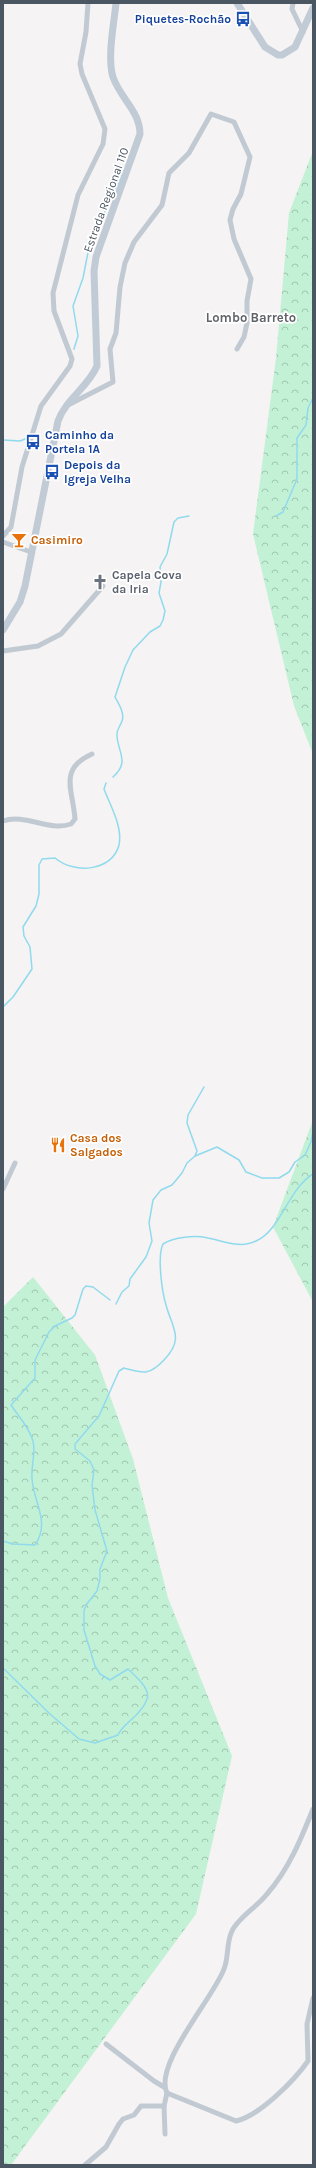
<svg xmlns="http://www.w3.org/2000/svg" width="316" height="2168" font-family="Karla,sans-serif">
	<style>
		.forest { fill: url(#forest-crowns) }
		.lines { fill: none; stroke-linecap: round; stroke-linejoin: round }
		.stream { stroke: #90daee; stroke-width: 1.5 }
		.street { stroke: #c1cad2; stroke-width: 5 }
		.secondary { stroke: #c1cbd6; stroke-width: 7 }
		.labels { text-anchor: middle; stroke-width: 3.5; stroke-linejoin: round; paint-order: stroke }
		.transit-label { font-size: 12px; font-weight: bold; fill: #164399; stroke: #fff; text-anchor: start }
		.street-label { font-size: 12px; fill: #4a5661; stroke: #fff }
		.food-label { font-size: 12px; font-weight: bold; fill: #c56008; stroke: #fff; text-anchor: start }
		.worship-label { font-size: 12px; font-weight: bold; fill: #5b616d; stroke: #fff; text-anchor: start }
		.neighbourhood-label { font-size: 13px; font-weight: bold; fill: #5f6368; stroke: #fff }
	</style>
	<defs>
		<pattern id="forest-crowns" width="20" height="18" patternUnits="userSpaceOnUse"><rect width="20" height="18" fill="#c3f1d5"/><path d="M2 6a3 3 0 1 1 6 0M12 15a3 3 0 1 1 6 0" fill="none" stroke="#a0c6b0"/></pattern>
	</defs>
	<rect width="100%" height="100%" fill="#f5f3f3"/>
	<!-- forest -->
	<g class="forest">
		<polygon points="313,151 313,754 294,706 253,534 276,358 289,213"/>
		<polygon points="313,1120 313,1302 273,1227"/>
		<polygon points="33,1277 95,1355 133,1459 168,1598 232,1756 196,1914 11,2165 3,2165 3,1307"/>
	</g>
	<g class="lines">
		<!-- stream -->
		<g class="stream">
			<polyline points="74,349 78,336 73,306 83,278 92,232 101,220 122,175"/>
			<polyline points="3,440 20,441 30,437"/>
			<polyline points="276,516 283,512 297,479 297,438 306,425 308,408 313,398"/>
			<path d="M113,777C130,762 118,753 117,736C116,730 120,727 122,721C125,714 119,704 115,697L125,667L133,650L150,632L160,626L163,620L165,611L159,593L161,582L160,567L167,554L174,522L178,518L189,516"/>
			<path d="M3,1007L13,997L32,969L30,947L24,936L23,927L36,906L39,894V865L42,859L55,858C74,874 112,872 119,845C123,827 110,805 104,789L106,783"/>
			<polyline points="195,1156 197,1151 187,1123 188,1115 204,1087"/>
			<polyline points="116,1304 122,1292 129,1286 130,1279 146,1257 152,1241 149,1223 153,1200 161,1190 172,1185 182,1173 187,1163 195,1156 217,1147 239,1160 246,1172 262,1178 279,1178 289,1172 295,1162 305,1155 311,1142 313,1131"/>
			<path d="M3,1541L13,1544L35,1545C51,1522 33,1502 32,1478C31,1466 36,1452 33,1441C29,1427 19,1417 11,1405L35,1378V1360L49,1332L55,1326L72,1318L75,1315L83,1289L86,1286L93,1287L110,1300"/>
			<path d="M3,1668L50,1714L79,1739L95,1743L118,1735C122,1727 126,1725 132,1719C157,1696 149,1689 128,1669L110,1680L100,1674L95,1666L84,1630V1611L86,1605L97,1591L100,1579V1569L107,1551L95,1510L92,1485L94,1470L90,1461L75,1449V1444L99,1416L119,1371L124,1368C143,1373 149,1376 164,1360C185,1338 172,1328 166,1305C162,1292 157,1256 163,1244C174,1237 195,1235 208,1238C224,1241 240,1249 256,1241C281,1230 288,1189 313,1174"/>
		</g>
		<!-- street -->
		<g class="street">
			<polyline points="293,3 292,9 303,32"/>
			<polyline points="66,406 113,382 110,349 116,333 120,287 125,263 134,242 162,205 169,173 189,153 211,114 234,122 250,157 241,194 233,209 230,220 234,239 251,279 247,301 247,323 244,337 237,349"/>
			<polyline points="3,536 11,527 22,467 41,406 70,366 72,359 54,311 53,293 78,195 103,144 105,129 82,74 80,64 86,32 88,3"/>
			<polyline points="3,542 31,552"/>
			<polyline points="3,651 38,646 61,634 103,586"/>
			<path d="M3,821C25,813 49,832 71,824L75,819C73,790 58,769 92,754"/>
			<polyline points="3,1189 15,1163"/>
			<path d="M313,1809C301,1839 289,1869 267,1894C258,1906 238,1918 232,1931C226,1943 229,1957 224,1969C214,1997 153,2065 167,2093L236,2121C259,2116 294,2081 308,2061L307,2024L313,1998"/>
			<polyline points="106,2044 154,2081 164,2087"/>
			<polyline points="165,2134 164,2106 167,2093"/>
			<polyline points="85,2165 106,2147 119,2124 123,2119 134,2115 141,2106 164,2106"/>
		</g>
		<!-- secondary -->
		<g class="secondary">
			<polyline points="237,3 265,47 278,55 282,55 295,47 313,8"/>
			<path d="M3,630L20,602L25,586L58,421C66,399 88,387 97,366L94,271L96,257L140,134C140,111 120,98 113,77C107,57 114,24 116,3"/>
		</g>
	</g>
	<!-- icons -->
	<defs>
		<symbol id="bus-bare" viewBox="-9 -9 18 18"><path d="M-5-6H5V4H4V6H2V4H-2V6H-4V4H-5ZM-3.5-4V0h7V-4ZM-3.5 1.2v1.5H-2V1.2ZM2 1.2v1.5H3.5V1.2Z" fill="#1a4fb4" stroke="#fff" stroke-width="2.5" paint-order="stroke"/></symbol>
		<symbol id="bar-bare" viewBox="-9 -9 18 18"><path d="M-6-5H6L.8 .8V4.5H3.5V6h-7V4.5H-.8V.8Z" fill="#e8710a" stroke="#fff" stroke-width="2.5" paint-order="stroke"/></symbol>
		<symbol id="church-bare" viewBox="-9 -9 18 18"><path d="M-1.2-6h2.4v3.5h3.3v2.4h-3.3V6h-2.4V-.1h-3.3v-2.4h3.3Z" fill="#6b7280" stroke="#fff" stroke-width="2.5" paint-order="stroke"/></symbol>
		<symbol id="restaurant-bare" viewBox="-9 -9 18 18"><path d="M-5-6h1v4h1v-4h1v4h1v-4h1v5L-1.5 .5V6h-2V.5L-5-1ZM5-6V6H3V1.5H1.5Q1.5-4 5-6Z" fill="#e8710a" stroke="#fff" stroke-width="2.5" paint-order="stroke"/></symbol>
	</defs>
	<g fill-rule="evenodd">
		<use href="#bus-bare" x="232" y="8" width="22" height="22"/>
		<use href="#bus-bare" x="22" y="431" width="22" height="22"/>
		<use href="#bus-bare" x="41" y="461" width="22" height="22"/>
		<use href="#bar-bare" x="8" y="529" width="22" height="22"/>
		<use href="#church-bare" x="89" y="571" width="22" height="22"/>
		<use href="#restaurant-bare" x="47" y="1134" width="22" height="22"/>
	</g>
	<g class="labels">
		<!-- transit labels -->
		<g class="transit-label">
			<text x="231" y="23" text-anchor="end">Piquetes-Rochão</text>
			<text x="45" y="439">Caminho da<tspan x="45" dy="14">Portela 1A</tspan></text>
			<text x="64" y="469">Depois da<tspan x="64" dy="14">Igreja Velha</tspan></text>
		</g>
		<!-- street labels -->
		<g class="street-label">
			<text transform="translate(106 200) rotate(-70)" y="4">Estrada Regional 110</text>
		</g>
		<!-- food labels -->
		<g class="food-label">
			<text x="31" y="544">Casimiro</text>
			<text x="70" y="1142">Casa dos<tspan x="70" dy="14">Salgados</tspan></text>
		</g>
		<!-- worship labels -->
		<g class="worship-label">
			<text x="112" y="579">Capela Cova<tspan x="112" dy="14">da Iria</tspan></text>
		</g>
		<!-- neighbourhood labels -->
		<g class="neighbourhood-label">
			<text x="251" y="322">Lombo Barreto</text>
		</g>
	</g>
	<!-- border -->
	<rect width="316" height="2168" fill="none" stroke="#4a5661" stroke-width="8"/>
</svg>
